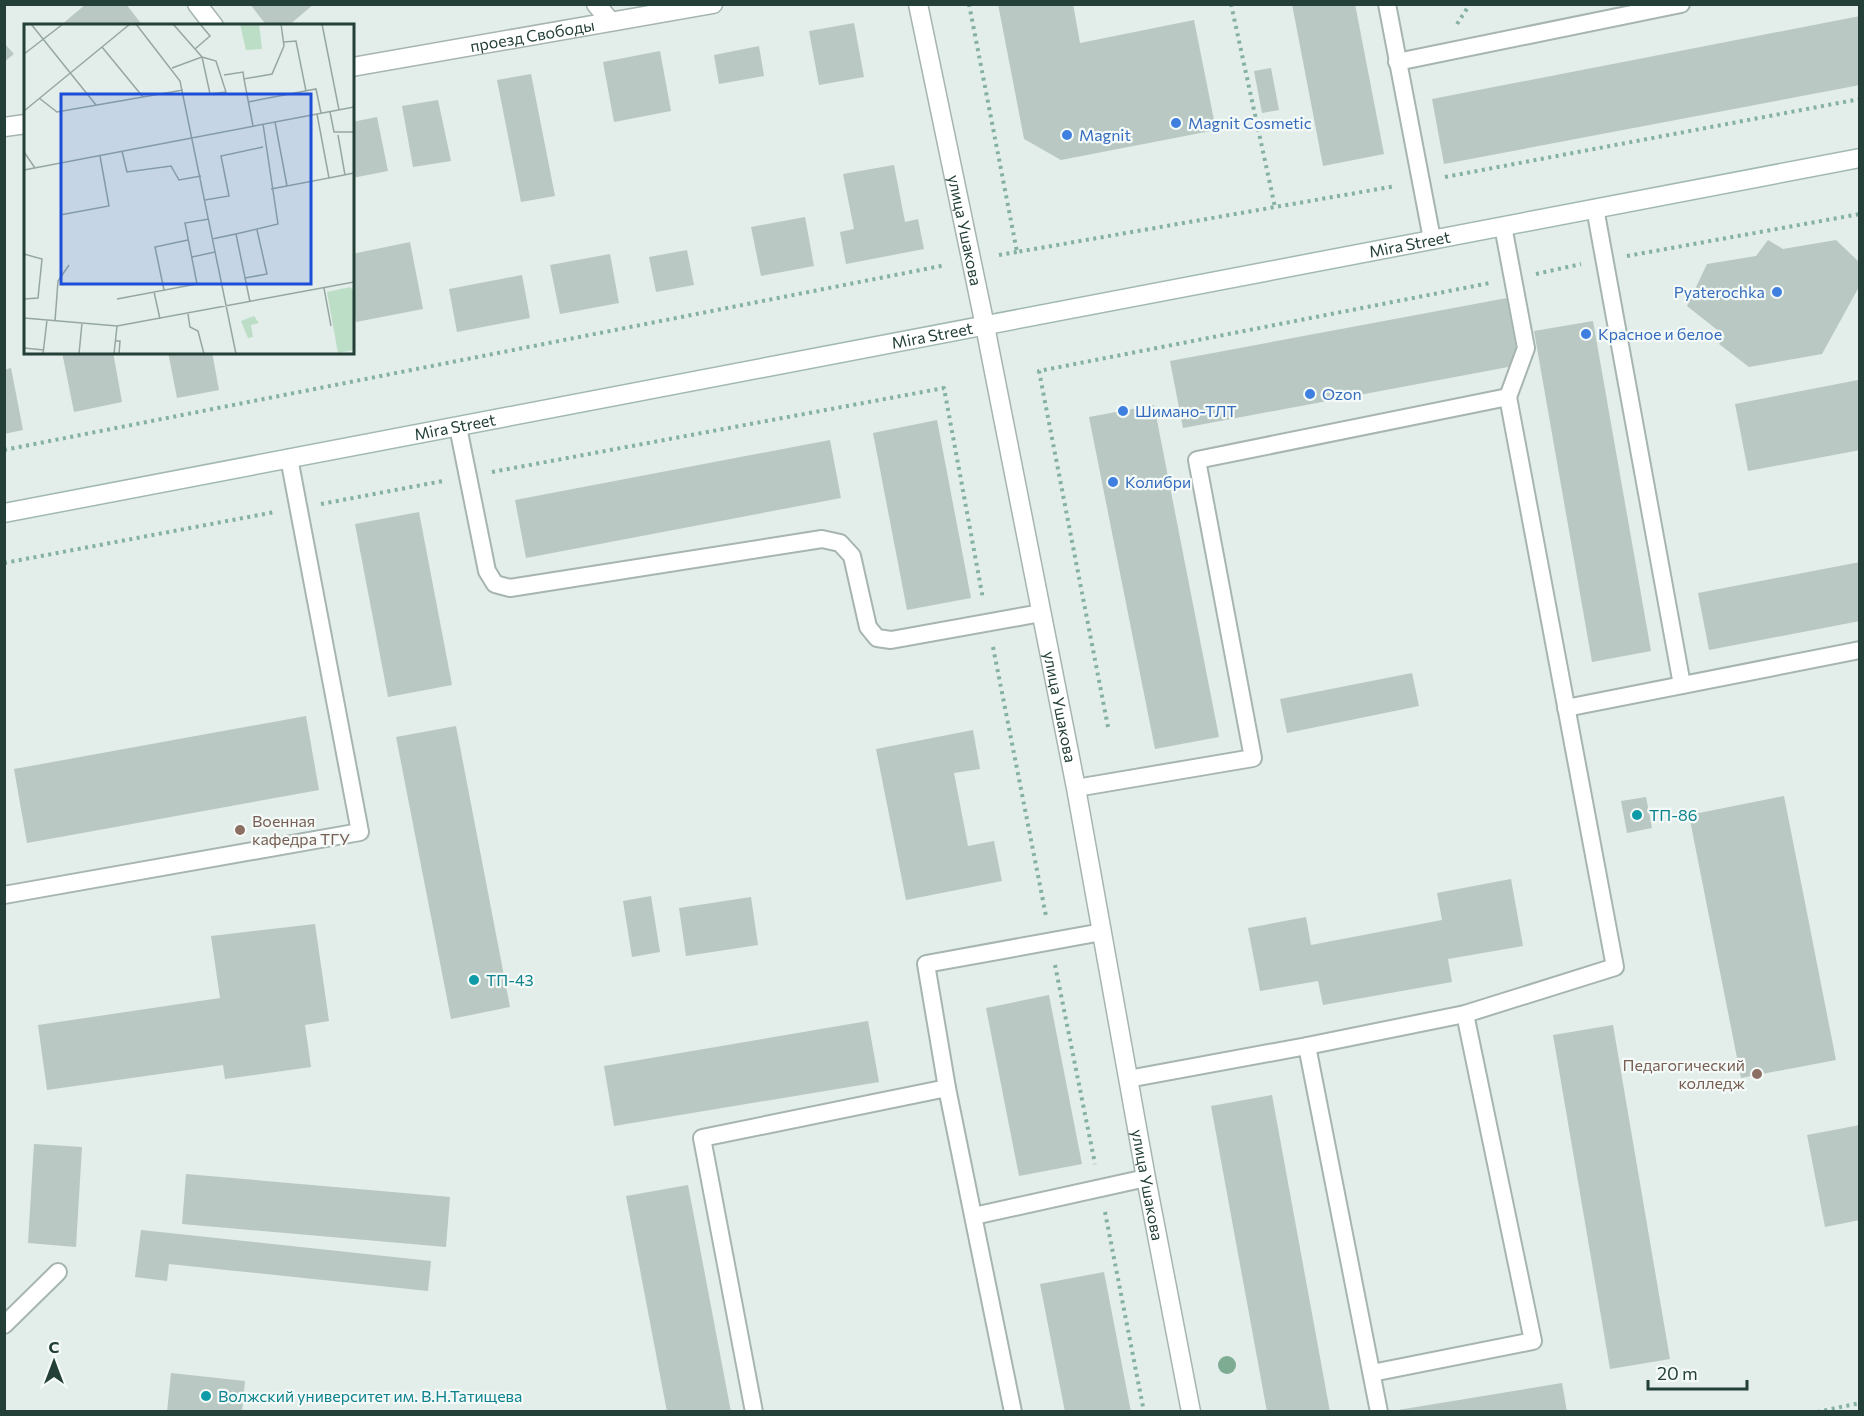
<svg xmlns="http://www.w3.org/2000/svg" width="1864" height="1416" font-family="Commissioner,sans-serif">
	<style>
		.building { fill: #b9c8c2 }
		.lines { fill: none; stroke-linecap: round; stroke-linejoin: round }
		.service-casing { stroke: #a6b5b0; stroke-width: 20 }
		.minor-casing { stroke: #a6b5b0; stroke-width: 21 }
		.tertiary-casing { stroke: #a6b5b0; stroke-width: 21 }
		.secondary-casing { stroke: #a2b9b2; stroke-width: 21 }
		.path { stroke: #84b1a4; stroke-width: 4; stroke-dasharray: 3 4.5; stroke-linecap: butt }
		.service { stroke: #fff; stroke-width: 16 }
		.minor { stroke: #fff; stroke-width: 18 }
		.tertiary { stroke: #fff; stroke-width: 18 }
		.secondary { stroke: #fff; stroke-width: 18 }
		.tree { fill: #7eac92 }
		.shop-dot { fill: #3f7fe0; stroke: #f4faf7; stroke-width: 2 }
		.culture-dot { fill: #0f9aa8; stroke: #f4faf7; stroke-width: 2 }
		.education-dot { fill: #8d6e63; stroke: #f4faf7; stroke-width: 2 }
		.labels { text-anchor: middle; stroke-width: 4.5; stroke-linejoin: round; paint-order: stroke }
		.street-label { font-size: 16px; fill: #233f38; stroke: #f4faf7 }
		.shop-label { font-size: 16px; fill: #366cbe; stroke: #f4faf7; text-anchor: start }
		.culture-label { font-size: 16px; fill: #0d838f; stroke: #f4faf7; text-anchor: start }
		.education-label { font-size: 16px; fill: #785e54; stroke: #f4faf7; text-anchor: start }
		.inset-road { fill: none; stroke: #96a7a2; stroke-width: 1.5 }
		.view { fill: #1d4ed8; fill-opacity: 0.15; stroke: #1d4ed8; stroke-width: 3 }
		.inset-edge { fill: none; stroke: #233f38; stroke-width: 3 }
	</style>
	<rect width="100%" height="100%" fill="#e3ede9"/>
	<!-- building -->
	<g class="building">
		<polygon points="86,4 126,4 143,26 60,26"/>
		<polygon points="250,4 314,4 288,26 267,26"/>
		<polygon points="998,4 1073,4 1080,43 1194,20 1216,130 1061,160 1024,139"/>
		<polygon points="1292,4 1355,4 1384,154 1323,166"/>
		<polygon points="1860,16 1860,85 1444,164 1432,99"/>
		<polygon points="854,23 864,77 819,85 809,31"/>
		<polygon points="4,43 14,54 4,62"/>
		<polygon points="759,46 764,76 719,84 714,55"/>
		<polygon points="660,51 671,111 614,122 603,62"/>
		<polygon points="1271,68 1279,110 1262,113 1254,71"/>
		<polygon points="531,74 555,196 521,202 497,80"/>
		<polygon points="438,100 451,161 413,167 402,106"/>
		<polygon points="377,117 388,171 352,178 352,122"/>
		<polygon points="894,165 905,222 918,219 924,249 846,264 840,232 854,229 843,174"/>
		<polygon points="805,217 814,266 761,276 751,227"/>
		<polygon points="1768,240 1783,249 1836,240 1860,263 1860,285 1822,354 1749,367 1719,344 1725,336 1687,306 1707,264 1756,256"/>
		<polygon points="410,242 423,309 356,322 352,302 352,254"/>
		<polygon points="687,250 694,285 656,292 649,257"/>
		<polygon points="610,254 619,303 560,314 550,265"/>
		<polygon points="522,275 530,318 457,332 449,289"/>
		<polygon points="1507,298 1519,365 1183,428 1170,361"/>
		<polygon points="1593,321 1651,651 1592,662 1534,331"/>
		<polygon points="62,352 113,352 122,402 74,412"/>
		<polygon points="168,352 212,352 219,390 177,398"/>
		<polygon points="11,368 23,430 4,434 4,370"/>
		<polygon points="1858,380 1860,450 1748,471 1735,404"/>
		<polygon points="1154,405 1219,737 1155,749 1089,417"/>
		<polygon points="937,420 971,598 907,610 873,433"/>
		<polygon points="830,440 841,498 526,558 515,500"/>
		<polygon points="419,512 452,685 388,697 355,524"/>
		<polygon points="1860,562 1860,621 1709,650 1698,593"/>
		<polygon points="1412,673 1419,706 1287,733 1280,699"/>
		<polygon points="306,716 319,790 27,843 14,769"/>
		<polygon points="456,726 510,1007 451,1019 396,737"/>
		<polygon points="973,730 980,769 954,773 968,846 994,841 1002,881 906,900 876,749"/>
		<polygon points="1784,796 1836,1060 1741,1078 1689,815"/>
		<polygon points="1646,797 1652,828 1627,833 1621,801"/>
		<polygon points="1511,879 1523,946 1448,959 1452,982 1323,1005 1318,981 1260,991 1248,928 1306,917 1311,945 1442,920 1437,893"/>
		<polygon points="651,896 660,952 632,957 623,901"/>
		<polygon points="751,897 758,945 686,956 679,908"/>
		<polygon points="315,924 329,1021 305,1025 311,1067 225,1079 223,1065 47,1090 38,1025 220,998 211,936"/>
		<polygon points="1049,995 1082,1164 1019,1176 986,1008"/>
		<polygon points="868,1021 879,1082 614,1126 604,1066"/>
		<polygon points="1613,1025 1670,1359 1610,1369 1553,1035"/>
		<polygon points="1272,1095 1330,1412 1267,1412 1211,1106"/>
		<polygon points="1860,1125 1860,1220 1825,1227 1807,1135"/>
		<polygon points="34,1144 82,1147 76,1247 28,1243"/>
		<polygon points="186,1174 450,1197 446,1247 182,1224"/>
		<polygon points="688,1185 731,1412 667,1412 626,1196"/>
		<polygon points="141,1230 431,1261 428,1291 169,1264 167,1281 135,1277"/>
		<polygon points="1104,1272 1131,1412 1065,1412 1040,1284"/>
		<polygon points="171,1373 245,1381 242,1412 167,1412"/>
		<polygon points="1562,1383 1567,1412 1398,1412 1398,1410"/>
	</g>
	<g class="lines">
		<defs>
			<g id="service">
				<polyline points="1387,4 1432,239"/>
				<polyline points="1397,62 1681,4"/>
				<polyline points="1595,208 1682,685"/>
				<polyline points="458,427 487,571 495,584 510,588 822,539 840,543 852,556 868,627 877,638 891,640 1041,613"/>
				<polyline points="1566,708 1860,650"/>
				<polyline points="1076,788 1253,758 1197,460 1508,397"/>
				<polyline points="4,895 360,832 289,458"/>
				<polyline points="1307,1046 1465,1014 1615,967 1508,397 1526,348 1503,226"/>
				<polyline points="1128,1079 1307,1046 1379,1412"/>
				<polyline points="974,1216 1146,1178"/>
				<polyline points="4,1325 58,1272"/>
				<polyline points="1372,1373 1533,1341 1465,1014"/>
				<polyline points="754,1412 702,1138 947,1088"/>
				<polyline points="1013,1412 947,1088 926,964 1102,932"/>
			</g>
			<g id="minor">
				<polyline points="197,4 214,26"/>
				<polyline points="596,4 610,21"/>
				<path id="s1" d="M352,67L713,4"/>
				<polyline points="4,127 26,124"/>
			</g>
			<g id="tertiary">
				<path id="s2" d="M918,4L985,326L1076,788L1146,1178L1191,1412"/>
			</g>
			<g id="secondary">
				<path id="s3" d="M4,513L1860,158"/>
			</g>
		</defs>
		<!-- service casing -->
		<use href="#service" class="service-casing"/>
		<!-- minor casing -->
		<use href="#minor" class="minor-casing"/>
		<!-- tertiary casing -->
		<use href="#tertiary" class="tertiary-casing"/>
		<!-- secondary casing -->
		<use href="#secondary" class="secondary-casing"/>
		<!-- path -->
		<g class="path">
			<polyline points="969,4 1017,252 1396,186"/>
			<polyline points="1231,4 1275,207"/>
			<polyline points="1457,24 1470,4"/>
			<polyline points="1445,177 1860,99"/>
			<polyline points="999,255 1017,252"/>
			<polyline points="1627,256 1860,214"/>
			<polyline points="1536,274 1581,264"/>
			<polyline points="4,450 946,265"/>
			<polyline points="492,472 944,388 983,599"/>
			<polyline points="321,504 443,481"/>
			<polyline points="4,563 275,512"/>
			<polyline points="993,647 1046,916"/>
			<polyline points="1108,727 1039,371 1490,283"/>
			<polyline points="1055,965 1095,1164"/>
			<polyline points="1105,1212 1144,1412"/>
			<polyline points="1817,1412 1860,1403"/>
		</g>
		<!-- service -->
		<use href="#service" class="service"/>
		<!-- minor -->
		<use href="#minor" class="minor"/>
		<!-- tertiary -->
		<use href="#tertiary" class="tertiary"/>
		<!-- secondary -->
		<use href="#secondary" class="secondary"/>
	</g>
	<!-- trees -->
	<circle class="tree" cx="1227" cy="1365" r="9"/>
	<!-- markers -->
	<g class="shop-dot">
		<circle cx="1176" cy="123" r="6"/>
		<circle cx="1067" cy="135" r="6"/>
		<circle cx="1777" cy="292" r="6"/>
		<circle cx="1586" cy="334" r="6"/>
		<circle cx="1310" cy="394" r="6"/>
		<circle cx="1123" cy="411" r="6"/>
		<circle cx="1113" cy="482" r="6"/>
	</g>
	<g class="culture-dot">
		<circle cx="1637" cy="815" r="6"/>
		<circle cx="474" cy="980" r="6"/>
		<circle cx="206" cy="1396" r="6"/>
	</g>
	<g class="education-dot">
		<circle cx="240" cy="830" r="6"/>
		<circle cx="1757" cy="1074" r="6"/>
	</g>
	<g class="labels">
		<!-- street labels -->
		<g class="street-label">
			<text dy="6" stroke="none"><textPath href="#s1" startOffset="183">проезд Свободы</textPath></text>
			<text dy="6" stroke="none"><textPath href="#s2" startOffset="231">улица Ушакова</textPath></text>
			<text dy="6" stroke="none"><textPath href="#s3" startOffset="1431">Mira Street</textPath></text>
			<text dy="6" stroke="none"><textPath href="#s3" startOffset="945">Mira Street</textPath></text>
			<text dy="6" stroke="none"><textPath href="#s3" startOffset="459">Mira Street</textPath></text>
			<text dy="6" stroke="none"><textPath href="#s2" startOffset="717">улица Ушакова</textPath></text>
			<text dy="6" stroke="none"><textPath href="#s2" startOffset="1203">улица Ушакова</textPath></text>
		</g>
		<!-- shop labels -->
		<g class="shop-label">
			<text x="1188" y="129">Magnit Cosmetic</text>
			<text x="1079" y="141">Magnit</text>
			<text x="1765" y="298" text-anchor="end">Pyaterochka</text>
			<text x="1598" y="340">Красное и белое</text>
			<text x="1322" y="400">Ozon</text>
			<text x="1135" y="417">Шимано-ТЛТ</text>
			<text x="1125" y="488">Колибри</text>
		</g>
		<!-- culture labels -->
		<g class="culture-label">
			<text x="1649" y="821">ТП-86</text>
			<text x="486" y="986">ТП-43</text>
			<text x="218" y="1402">Волжский университет им. В.Н.Татищева</text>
		</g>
		<!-- education labels -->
		<g class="education-label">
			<text x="252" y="827">Военная<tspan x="252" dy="18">кафедра ТГУ</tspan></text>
			<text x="1745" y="1071" text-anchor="end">Педагогический<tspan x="1745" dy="18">колледж</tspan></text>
		</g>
	</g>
	<!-- overview -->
	<g transform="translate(24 24)">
		<rect width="330" height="330" fill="#e3ede9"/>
		<path d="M216,0H235L238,25L222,26ZM326,263L330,267V326L314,329L303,268ZM230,292L235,299L227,301L229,313L224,314L217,297Z" fill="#bcdec7"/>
		<path class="inset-road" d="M7,0L72,81M112,0L156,57L212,330M298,0L315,86M260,18L272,17L282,67M78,23L119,73M171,25L186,12L176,0M0,30L39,0M178,33L192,37L202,68L186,70ZM148,44L178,33L149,0M200,51L219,48L220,55L248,50L260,22L257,0M220,55L229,102M15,74L33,88L159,66M224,78L292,65L297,89M0,87L106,0M306,88L310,108H330M251,98L263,162M314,111L321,151M98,127L103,148L147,142L155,156L177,152M0,128L11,144M0,146L330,83M305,154L330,149M247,165L305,154L293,90M181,176L205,172L197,132L239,123M36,191L85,182L76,132M212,210L254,200L239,100M188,215L212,210L226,278M0,230L18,235L14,274L0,275M168,233L191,228M221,254L243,250L233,206M300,264L307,302M140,266L131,223L164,216M130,268L136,295M93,275L173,260L161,199L185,195M164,290L166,303L174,307L180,330M0,294L93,302L330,258M31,297L34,257L45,241M91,317H96L95,330M0,324L20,326M19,330L23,296M55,330L58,299M90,330L93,302"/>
		<path class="view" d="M37,70H287V260H37Z"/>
		<rect width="330" height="330" class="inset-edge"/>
	</g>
	<!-- border -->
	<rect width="1864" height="1416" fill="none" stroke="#233f38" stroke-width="12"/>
	<!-- north arrow -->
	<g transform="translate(54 1362)" stroke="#f4faf7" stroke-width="4.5" paint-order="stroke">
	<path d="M0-4.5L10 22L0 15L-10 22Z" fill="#233f38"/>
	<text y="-9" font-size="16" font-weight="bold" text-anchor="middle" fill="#233f38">С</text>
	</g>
	<!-- scale -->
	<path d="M1648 1380v9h99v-9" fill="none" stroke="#233f38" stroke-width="3"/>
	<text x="1657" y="1380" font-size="18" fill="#233f38" stroke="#f4faf7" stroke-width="4.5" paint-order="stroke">20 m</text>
</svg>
